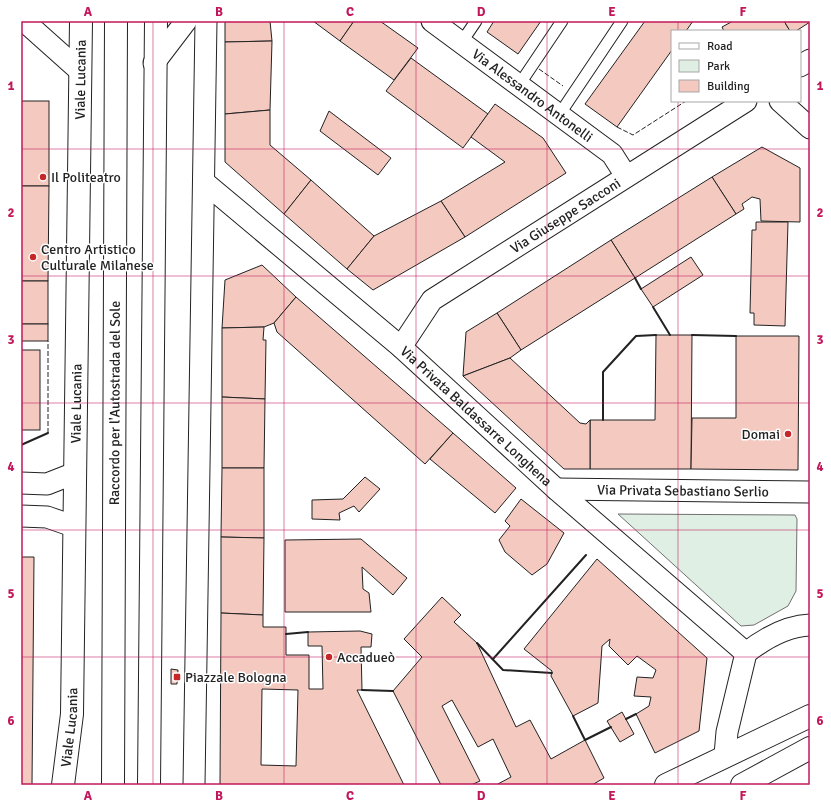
<svg xmlns="http://www.w3.org/2000/svg" width="831" height="806" font-family="Signika,sans-serif">
	<style>
		.green { fill: #e0efe3; stroke: #6f6f6f }
		.building { fill: #f3c9c0; stroke: #222; fill-rule: evenodd }
		.lines { fill: none; stroke-linecap: round; stroke-linejoin: round }
		.lane-casing { stroke: #222; stroke-width: 13 }
		.street-casing { stroke: #222; stroke-width: 23 }
		.secondary-casing { stroke: #222; stroke-width: 24 }
		.highway-casing { stroke: #222; stroke-width: 24 }
		.lane { stroke: #fff; stroke-width: 11 }
		.street { stroke: #fff; stroke-width: 21 }
		.secondary { stroke: #fff; stroke-width: 22 }
		.highway { stroke: #fff; stroke-width: 22 }
		.fence { stroke: #222; stroke-width: 1; stroke-dasharray: 5 2; stroke-linecap: butt }
		.wall { stroke: #222; stroke-width: 2 }
		.grid { fill: none; stroke: #c2185b; stroke-width: 1; stroke-opacity: 0.55 }
		.poi-dot { fill: #c62828; stroke: #fff; stroke-width: 1.5 }
		.labels { text-anchor: middle; stroke-width: 3; stroke-linejoin: round; paint-order: stroke }
		.street-label { font-size: 14px; fill: #222; stroke: #fff }
		.poi-label { font-size: 14px; fill: #222; stroke: #fff; text-anchor: start }
		.neatline { fill: none; stroke: #c2185b; stroke-width: 1.5 }
		.grid-label { font-size: 13px; text-anchor: middle; font-weight: bold; fill: #c2185b }
	</style>
	<rect width="100%" height="100%" fill="#fff"/>
	<!-- green -->
	<polygon class="green" points="618,514 795,515 797,519 796,591 788,606 754,625 741,626"/>
	<!-- building -->
	<g class="building">
		<polygon points="225,21 270,21 272,41 225,42"/>
		<polygon points="313,21 354,21 340,41"/>
		<polygon points="354,21 380,21 418,48 394,80 340,41"/>
		<polygon points="494,21 541,21 518,54 487,32"/>
		<polygon points="645,21 693,21 686,31 672,31 672,50 617,127 585,104"/>
		<polygon points="733,21 784,21 790,31 724,31 722,27"/>
		<polygon points="784,21 810,21 810,22 796,31 790,31"/>
		<polygon points="272,41 270,110 225,114 225,42"/>
		<polygon points="411,58 488,114 463,148 386,91"/>
		<rect x="21" y="101" width="28" height="85"/>
		<polygon points="495,104 543,138 566,173 465,237 441,201 505,162 471,137"/>
		<polygon points="270,110 270,145 311,180 284,214 225,162 225,114"/>
		<polygon points="329,111 391,158 378,175 320,131"/>
		<polygon points="762,147 800,168 800,222 761,221 760,199 752,197 742,204 744,209 736,214 712,177"/>
		<polygon points="712,177 736,214 635,278 611,240"/>
		<polygon points="311,180 374,236 347,269 284,214"/>
		<polygon points="21,186 49,186 48,281 21,281"/>
		<polygon points="441,201 465,237 373,290 347,269 374,236"/>
		<polygon points="756,222 788,222 785,326 754,325 754,313 750,313 752,230 756,230"/>
		<polygon points="611,240 635,278 521,350 497,313"/>
		<polygon points="691,257 703,275 653,307 641,289"/>
		<polygon points="262,265 296,297 274,323 264,327 222,328 225,280"/>
		<rect x="21" y="281" width="27" height="43"/>
		<polygon points="296,297 453,433 425,464 277,332 274,323"/>
		<polygon points="497,313 521,350 510,358 463,376 466,332"/>
		<rect x="21" y="324" width="27" height="17"/>
		<polygon points="264,327 263,340 266,340 265,399 222,397 222,328"/>
		<polygon points="656,335 692,335 691,469 590,469 590,420 655,420"/>
		<polygon points="736,336 799,336 798,470 691,469 692,418 736,418"/>
		<rect x="21" y="350" width="19" height="80"/>
		<polygon points="510,358 580,423 586,424 590,420 590,469 564,469 463,376"/>
		<polygon points="222,397 265,399 264,468 222,468"/>
		<polygon points="453,433 516,488 495,513 430,459"/>
		<polygon points="222,468 264,468 264,538 221,537"/>
		<polygon points="365,477 380,489 359,512 354,506 339,513 340,520 312,519 312,500 343,499"/>
		<polygon points="521,499 564,533 547,564 532,575 505,552 499,540 510,526 505,521"/>
		<polygon points="221,537 264,538 263,615 221,613"/>
		<polygon points="361,539 407,578 393,595 362,567 363,589 369,593 371,612 285,612 285,540"/>
		<polygon points="21,557 34,557 32,785 21,785"/>
		<polygon points="597,559 707,658 699,731 655,753 636,714 649,706 651,697 634,696 637,677 653,678 656,670 637,656 628,665 609,646 610,639 602,646 598,703 573,716 551,676 552,671 524,649"/>
		<polygon points="442,597 461,615 454,622 477,643 516,727 530,720 551,759 585,740 604,778 592,785 496,785 511,777 493,739 478,747 452,700 442,706 480,781 471,785 441,785 393,691 422,657 404,639"/>
		<path d="M221,613L263,615V627H286V655H309V689H323L322,646H308V632L360,631L372,634L371,647H361L362,690H357L404,785H220ZM262,689L298,690L296,766L261,765Z"/>
		<polygon points="171,669 178,670 177,684 171,684"/>
		<polygon points="622,712 634,734 620,742 607,721"/>
	</g>
	<g class="lines">
		<defs>
			<g id="lane">
				<polyline points="461,43 476,21"/>
				<polyline points="519,85 562,21"/>
				<polyline points="559,115 622,21"/>
			</g>
			<g id="street">
				<polyline points="24,21 80,71"/>
				<path id="s1" d="M432,21L612,154L626,176"/>
				<polyline points="154,63 186,21"/>
				<polyline points="800,66 810,60"/>
				<polyline points="780,101 810,128"/>
				<path id="s2" d="M204,182L401,347L556,489L746,653"/>
				<path id="s3" d="M401,347L432,300L746,101"/>
				<polyline points="21,483 47,484 75,473"/>
				<path id="s4" d="M556,489L810,492"/>
				<polyline points="21,516 47,517 73,526"/>
				<path d="M725,755L727,732L746,653C765,638 786,626 810,625"/>
				<polyline points="194,785 206,21"/>
			</g>
			<g id="secondary">
				<path id="s5" d="M63,785L72,714L81,21"/>
				<polyline points="149,785 156,21"/>
				<polyline points="666,785 810,716"/>
				<polyline points="742,785 810,748"/>
			</g>
			<g id="highway">
				<path id="s6" d="M113,785L116,21"/>
			</g>
		</defs>
		<!-- lane casing -->
		<use href="#lane" class="lane-casing"/>
		<!-- street casing -->
		<use href="#street" class="street-casing"/>
		<!-- secondary casing -->
		<use href="#secondary" class="secondary-casing"/>
		<!-- highway casing -->
		<use href="#highway" class="highway-casing"/>
		<!-- lane -->
		<use href="#lane" class="lane"/>
		<!-- street -->
		<use href="#street" class="street"/>
		<!-- secondary -->
		<use href="#secondary" class="secondary"/>
		<!-- highway -->
		<use href="#highway" class="highway"/>
		<!-- fence -->
		<g class="fence">
			<polyline points="539,69 563,86"/>
			<polyline points="617,127 633,135 686,101"/>
			<polyline points="48,433 48,341"/>
		</g>
		<!-- wall -->
		<g class="wall">
			<polyline points="635,278 641,289"/>
			<polyline points="653,307 670,335"/>
			<polyline points="692,335 736,336"/>
			<polyline points="603,420 603,372 636,336 656,335"/>
			<polyline points="21,445 48,433"/>
			<polyline points="286,634 308,632"/>
			<polyline points="477,643 503,670 552,673"/>
			<polyline points="493,659 586,555"/>
			<polyline points="362,690 393,691"/>
			<polyline points="573,716 585,740 611,727"/>
			<polyline points="626,719 636,714"/>
		</g>
	</g>
	<!-- grid -->
	<path class="grid" d="M153,21V785M284,21V785M416,21V785M547,21V785M678,21V31M678,101V785M21,149H810M21,276H810M21,403H810M21,530H810M21,657H810"/>
	<!-- markers -->
	<g class="poi-dot">
		<circle cx="43" cy="177" r="4"/>
		<circle cx="33" cy="257" r="4"/>
		<circle cx="788" cy="434" r="4"/>
		<circle cx="329" cy="657" r="4"/>
		<rect x="173" y="673" width="8" height="8" rx="2"/>
	</g>
	<g class="labels">
		<!-- street labels -->
		<g class="street-label">
			<text dy="5" stroke="none"><textPath href="#s5" startOffset="706">Viale Lucania</textPath></text>
			<text dy="5" stroke="none"><textPath href="#s1" startOffset="125">Via Alessandro Antonelli</textPath></text>
			<text dy="5" stroke="none"><textPath href="#s3" startOffset="214">Via Giuseppe Sacconi</textPath></text>
			<text dy="5" stroke="none"><textPath href="#s5" startOffset="382">Viale Lucania</textPath></text>
			<text dy="5" stroke="none"><textPath href="#s6" startOffset="382">Raccordo per l'Autostrada del Sole</textPath></text>
			<text dy="5" stroke="none"><textPath href="#s2" startOffset="359">Via Privata Baldassarre Longhena</textPath></text>
			<text dy="5" stroke="none"><textPath href="#s4" startOffset="127">Via Privata Sebastiano Serlio</textPath></text>
			<text dy="5" stroke="none"><textPath href="#s5" startOffset="58">Viale Lucania</textPath></text>
		</g>
		<!-- poi labels -->
		<g class="poi-label">
			<text x="51" y="182">Il Politeatro</text>
			<text x="41" y="254">Centro Artistico<tspan x="41" dy="16">Culturale Milanese</tspan></text>
			<text x="780" y="439" text-anchor="end">Domai</text>
			<text x="337" y="662">Accadueò</text>
			<text x="185" y="682">Piazzale Bologna</text>
		</g>
	</g>
	<!-- border -->
	<rect width="831" height="806" fill="none" stroke="#ffffff" stroke-width="44"/>
	<!-- legend -->
	<rect x="671" y="30" width="130" height="72" fill="#ffffff" stroke="#a7a7a7"/>
	<rect x="679" y="43" width="20" height="6" fill="#ffffff" stroke="#a7a7a7"/>
	<text x="707" y="50" font-size="12" fill="#222222">Road</text>
	<rect x="679" y="60" width="20" height="12" fill="#e0efe3" stroke="#a7a7a7"/>
	<text x="707" y="70" font-size="12" fill="#222222">Park</text>
	<rect x="679" y="80" width="20" height="12" fill="#f3c9c0" stroke="#a7a7a7"/>
	<text x="707" y="90" font-size="12" fill="#222222">Building</text>
	<rect x="22" y="22" width="787" height="762" class="neatline"/>
	<g class="grid-label">
		<text x="88" y="16">A</text>
		<text x="219" y="16">B</text>
		<text x="350" y="16">C</text>
		<text x="481" y="16">D</text>
		<text x="612" y="16">E</text>
		<text x="743" y="16">F</text>
		<text x="11" y="90">1</text>
		<text x="820" y="90">1</text>
		<text x="11" y="217">2</text>
		<text x="820" y="217">2</text>
		<text x="11" y="344">3</text>
		<text x="820" y="344">3</text>
		<text x="11" y="471">4</text>
		<text x="820" y="471">4</text>
		<text x="11" y="598">5</text>
		<text x="820" y="598">5</text>
		<text x="11" y="725">6</text>
		<text x="820" y="725">6</text>
		<text x="88" y="800">A</text>
		<text x="219" y="800">B</text>
		<text x="350" y="800">C</text>
		<text x="481" y="800">D</text>
		<text x="612" y="800">E</text>
		<text x="743" y="800">F</text>
	</g>
</svg>
